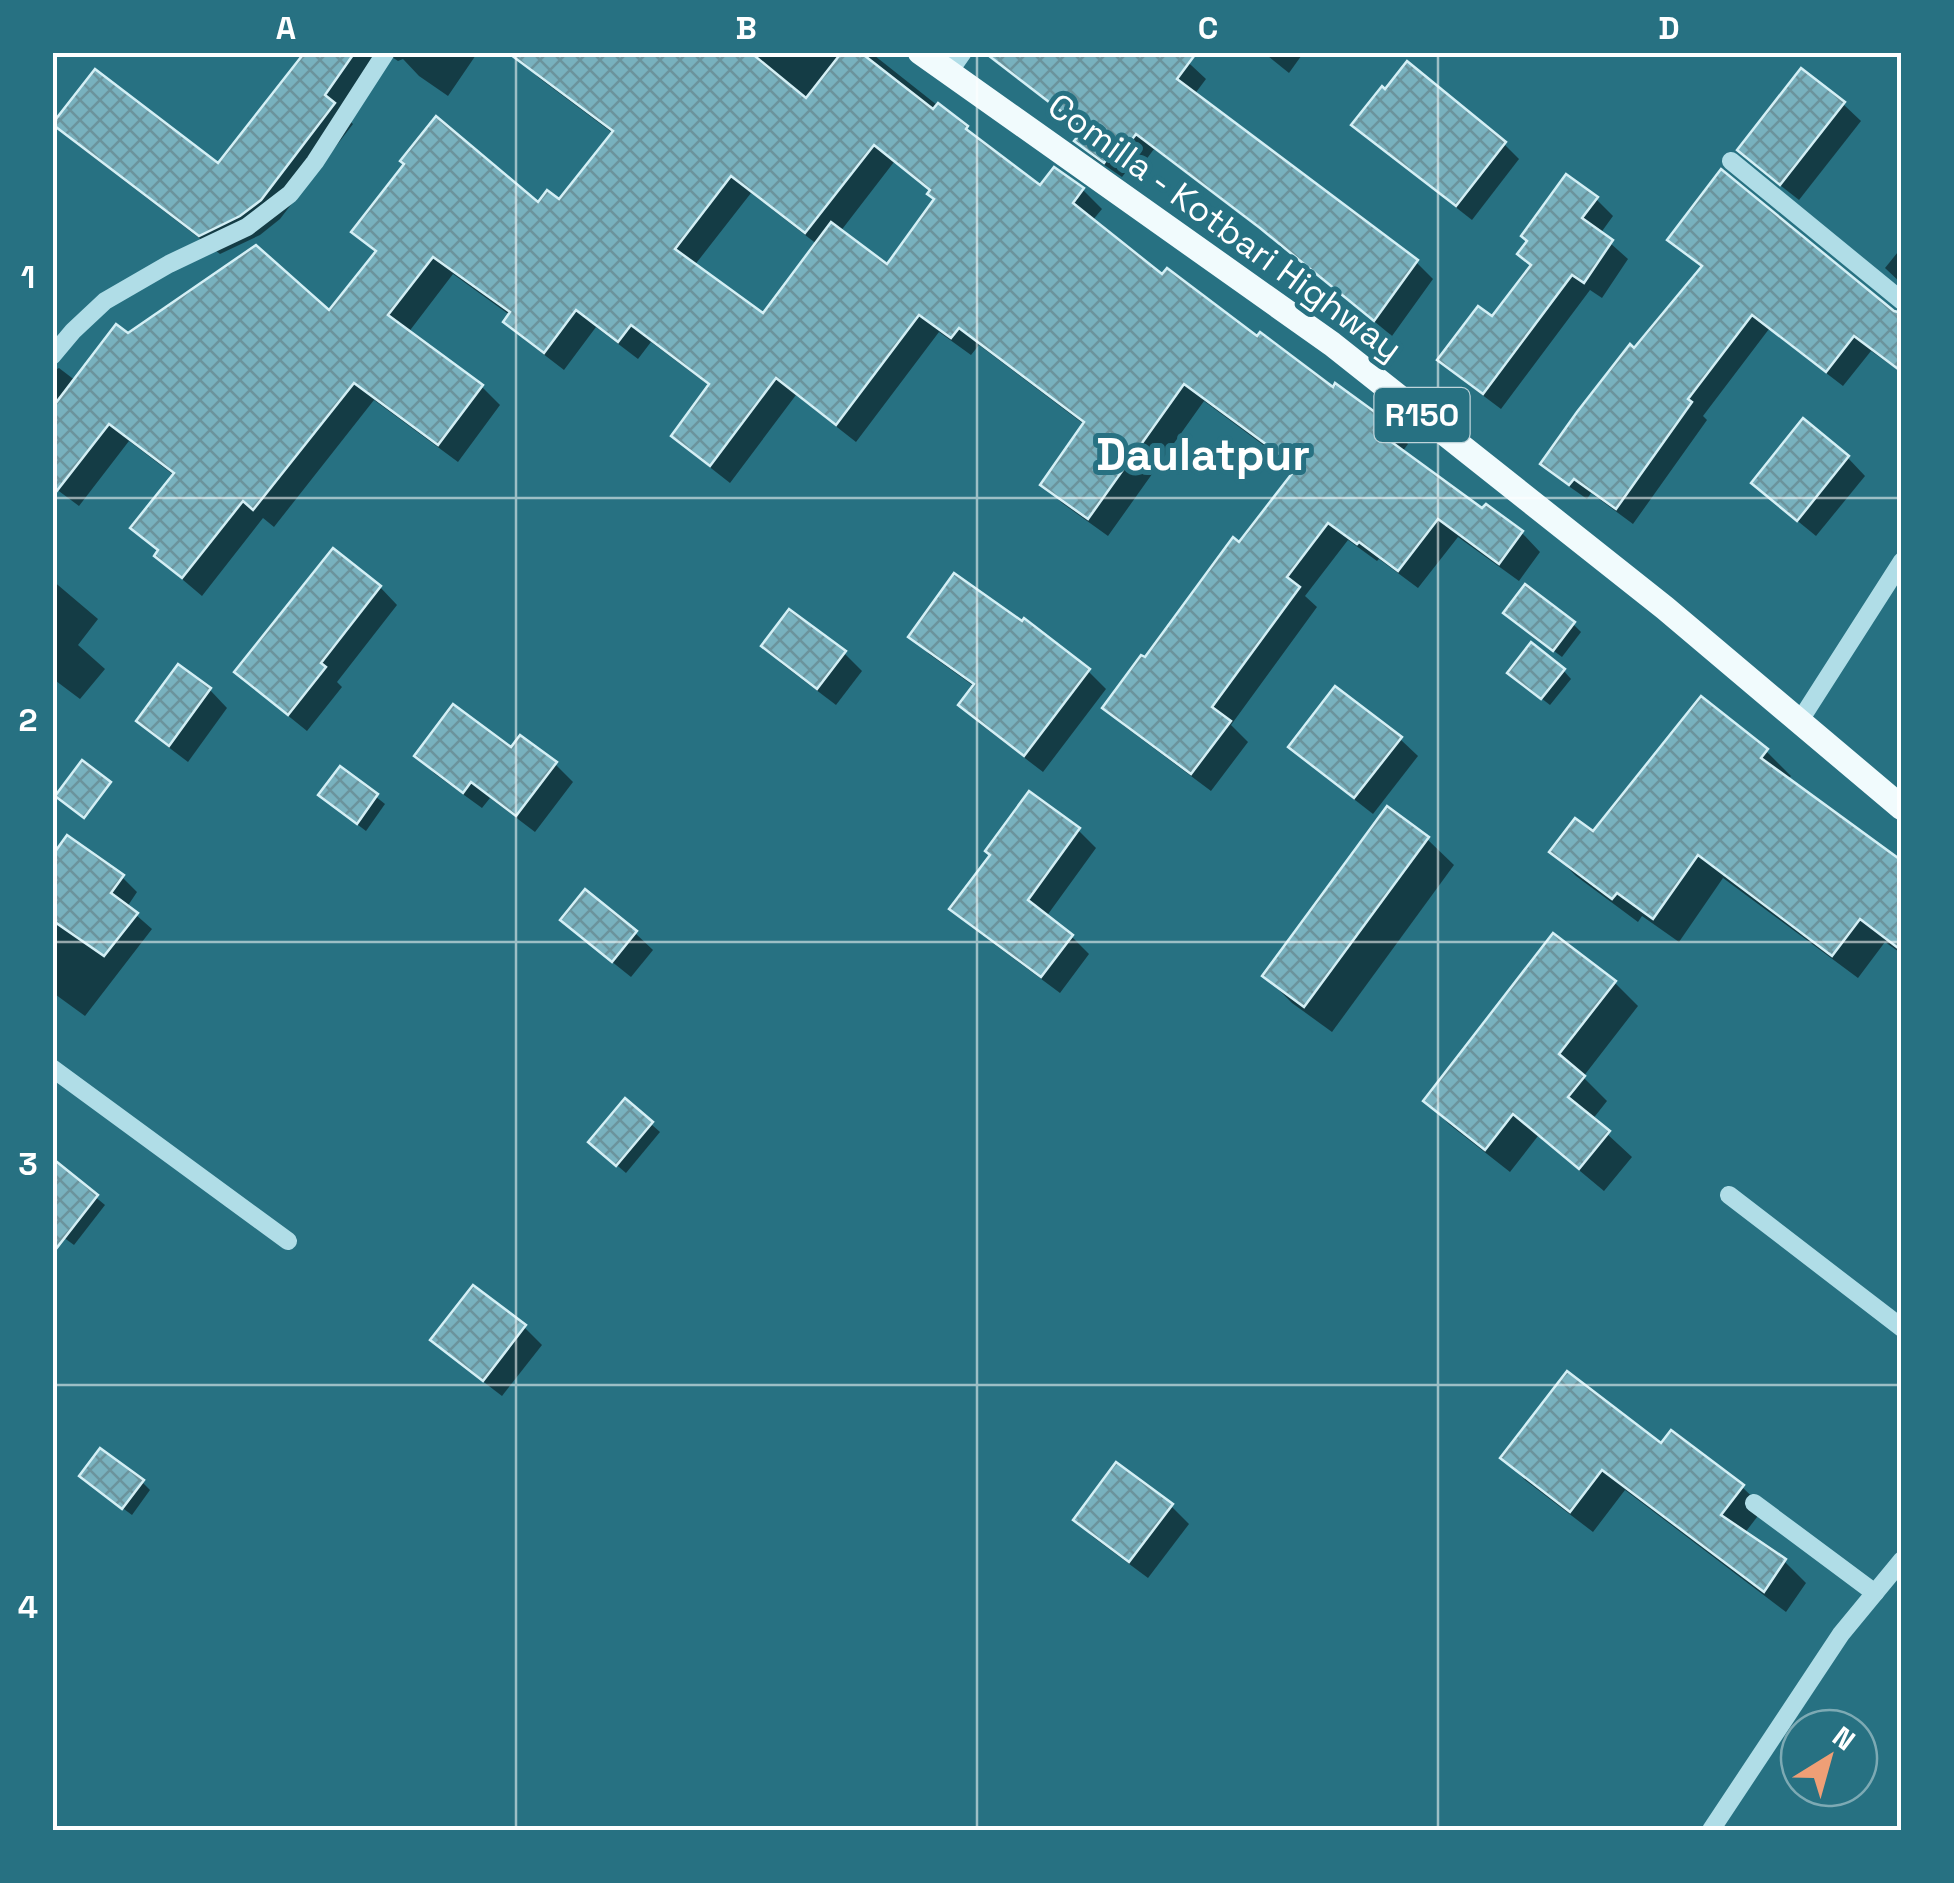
<svg xmlns="http://www.w3.org/2000/svg" width="1954" height="1883" font-family="'Space Grotesk',sans-serif">
	<style>
		.shadow { fill: #0007; fill-rule: evenodd }
		.building { fill: url(#building-cross-hatch); stroke: #d4eff5; stroke-width: 2.5; fill-rule: evenodd }
		.lines { fill: none; stroke-linecap: round; stroke-linejoin: round }
		.minor { stroke: #b0dde7; stroke-width: 18 }
		.major { stroke: #f1fbfd; stroke-width: 25 }
		.grid { fill: none; stroke: #fff; stroke-width: 2.5; stroke-opacity: 0.55 }
		.labels { text-anchor: middle; stroke-width: 10; stroke-linejoin: round; paint-order: stroke }
		.shield { fill: #277182; stroke: #bed4da; stroke-width: 2.5 }
		.shield-label { font-size: 32px; font-weight: bold; fill: #fff }
		.street-label { font-size: 35px; fill: #fff; stroke: #277182 }
		.district-label { font-size: 45px; font-weight: bold; fill: #fff; stroke: #277182 }
		.neatline { fill: none; stroke: #fff; stroke-width: 4 }
		.grid-label { font-size: 32px; text-anchor: middle; font-weight: bold; fill: #fff }
	</style>
	<defs>
		<pattern id="building-cross-hatch" width="8" height="8" patternUnits="userSpaceOnUse" patternTransform="scale(2.5)"><rect width="8" height="8" fill="#78b1be"/><path d="M0 0l8 8M0 8l8-8" fill="none" stroke="#6b939c"/></pattern>
	</defs>
	<rect width="100%" height="100%" fill="#277182"/>
	<!-- shadow -->
	<g class="shadow">
		<polygon points="303,52 478,52 448,96 419,76 403,59 398,61 386,53 343,115 353,124 280,219 260,235 220,254 75,143 56,124 218,166 306,55"/>
		<path d="M525,52H870L966,128L982,144L1041,188L1055,170L1083,190L1102,209L1092,221L1163,278L1333,391L1336,387L1389,425L1408,444L1402,452L1483,512L1522,533L1540,552L1519,581L1458,537L1418,588L1379,559L1377,561L1348,540L1305,596L1317,607L1231,725L1248,742L1211,791L1124,726L1106,707L1239,545L1297,470L1204,401L1108,536L1062,503L1043,484L1085,425L979,345L971,355L939,332L856,442L796,395L730,483L693,454L674,435L711,387L651,342L638,359L596,327L564,370L525,340L506,322L511,316L453,274L408,333L481,386L500,405L458,462L374,400L274,527L263,518L202,596L176,574L157,556L160,553L133,528L175,476L129,441L79,506L52,486V367L55,370L59,368L76,381L128,336L329,313L377,254L355,232L560,203L614,134L539,78L520,59ZM894,162L932,192L936,199L887,268L840,232ZM751,193L818,245L763,317L694,266Z"/>
		<polygon points="983,52 1177,52 1206,79 1194,95 1416,262 1433,279 1392,336 1280,244 1154,149 1140,168 1133,163 1122,177 1094,158 1077,141 1085,131"/>
		<polygon points="1263,52 1304,52 1289,73"/>
		<polygon points="1386,92 1504,144 1519,159 1472,220 1370,140 1355,124"/>
		<polygon points="1843,104 1861,121 1799,200 1758,168 1740,150"/>
		<polygon points="1596,199 1613,216 1600,234 1628,259 1602,298 1590,290 1501,409 1457,376 1441,359 1492,320 1533,267 1520,254"/>
		<polygon points="1670,240 1898,316 1902,315 1902,373 1871,351 1843,386 1769,329 1703,416 1707,420 1633,524 1591,493 1587,499 1560,480 1544,464 1703,268"/>
		<polygon points="1902,247 1902,284 1885,268"/>
		<polygon points="1803,422 1848,458 1865,476 1816,536 1772,500 1754,482"/>
		<polygon points="52,580 98,619 78,645 105,669 80,699 52,678"/>
		<polygon points="380,587 397,605 337,682 342,687 307,731 255,689 237,672"/>
		<polygon points="1514,621 1573,624 1581,632 1562,657"/>
		<polygon points="1022,625 1088,671 1106,689 1043,772 979,723 961,705 975,687 929,654 912,636"/>
		<polygon points="764,646 844,653 862,671 836,705 782,664"/>
		<polygon points="1563,670 1571,679 1550,705 1519,681"/>
		<polygon points="183,671 210,690 227,708 188,762 163,743 145,725"/>
		<polygon points="1701,699 1766,751 1791,776 1787,780 1902,865 1902,954 1885,942 1858,978 1723,878 1679,942 1642,916 1638,922 1576,876 1552,852 1593,834"/>
		<polygon points="1400,739 1418,756 1373,814 1309,764 1291,747"/>
		<polygon points="511,750 555,764 573,782 535,832 490,798 482,808 435,774 417,756"/>
		<polygon points="341,769 385,804 366,831 329,803"/>
		<polygon points="1078,830 1096,848 1046,917 1072,937 1089,954 1060,993 970,926 952,909"/>
		<polygon points="1427,839 1454,865 1332,1032 1292,1003 1265,976"/>
		<polygon points="52,861 122,877 137,892 127,907 152,929 85,1016 52,992"/>
		<polygon points="563,920 635,933 653,950 631,977 581,937"/>
		<polygon points="1614,982 1638,1006 1583,1077 1607,1101 1592,1120 1632,1157 1604,1191 1538,1136 1510,1172 1450,1125 1426,1101"/>
		<polygon points="625,1101 660,1132 626,1173 599,1150"/>
		<polygon points="52,1161 105,1205 74,1245 52,1229"/>
		<polygon points="524,1327 542,1345 502,1396 451,1357 434,1340"/>
		<polygon points="1662,1446 1742,1487 1764,1508 1744,1534 1784,1561 1806,1583 1786,1612 1625,1490 1593,1532 1525,1480 1503,1458"/>
		<polygon points="142,1482 150,1490 132,1515 90,1484"/>
		<polygon points="1171,1506 1189,1524 1148,1578 1093,1537 1076,1520"/>
	</g>
	<!-- building -->
	<g class="building">
		<polygon points="305,52 355,52 325,95 335,103 261,200 240,216 199,236 52,124 95,69 218,163"/>
		<path d="M507,52H750L806,98L842,52H860L933,109L938,103L968,126L966,129L1040,185L1054,167L1084,188L1073,203L1162,274L1167,268L1257,336L1260,332L1333,387L1335,383L1390,423L1382,435L1482,508L1486,504L1523,531L1499,564L1438,519L1398,571L1359,542L1357,544L1328,523L1287,577L1300,587L1212,707L1231,721L1191,774L1102,708L1141,655L1145,657L1233,537L1239,542L1297,467L1184,384L1088,519L1040,485L1084,422L959,328L951,338L919,315L836,425L776,378L710,466L671,436L709,384L631,325L618,342L576,310L544,353L503,322L510,312L433,257L388,315L483,385L438,445L354,383L253,510L243,501L182,578L154,556L158,550L130,528L174,473L109,424L52,497V408L116,324L128,333L256,245L329,310L376,251L351,232L404,164L400,161L436,116L538,202L547,190L559,199L613,131ZM874,145L930,190L927,194L934,199L887,264L831,222L763,313L675,249L731,176L805,233Z"/>
		<polygon points="984,52 1197,52 1177,79 1418,260 1374,321 1260,228 1136,134 1122,153 1115,148 1104,163 1074,141 1084,129"/>
		<polygon points="1407,61 1506,142 1456,206 1351,125 1382,86 1385,89"/>
		<polygon points="1801,68 1845,102 1780,185 1737,150"/>
		<polygon points="1721,169 1894,311 1902,313 1902,372 1854,336 1826,372 1752,315 1688,399 1692,402 1616,509 1574,479 1569,485 1540,464 1577,412 1630,344 1634,348 1702,266 1667,240"/>
		<polygon points="1566,174 1598,197 1582,218 1613,240 1584,283 1572,275 1483,394 1437,360 1478,306 1492,316 1531,265 1517,254 1527,241 1521,236"/>
		<polygon points="1803,418 1849,456 1797,521 1751,483"/>
		<polygon points="333,548 381,586 321,663 326,667 288,715 234,672"/>
		<polygon points="954,573 1022,621 1024,618 1090,669 1024,756 958,705 974,684 908,637"/>
		<polygon points="1525,584 1575,622 1553,651 1503,613"/>
		<polygon points="789,609 846,651 817,689 761,646"/>
		<polygon points="1531,642 1565,669 1541,699 1507,673"/>
		<polygon points="178,664 211,688 169,746 136,721"/>
		<polygon points="1335,686 1402,737 1354,798 1288,747"/>
		<polygon points="1701,696 1768,749 1761,758 1902,861 1902,951 1860,919 1832,956 1698,855 1653,919 1617,893 1612,899 1549,852 1575,818 1593,831"/>
		<polygon points="453,704 511,747 520,735 557,762 516,816 471,782 463,793 414,756"/>
		<polygon points="82,760 111,782 84,818 55,796"/>
		<polygon points="340,766 378,794 357,824 318,795"/>
		<polygon points="1029,791 1080,828 1028,900 1073,935 1041,977 949,909 990,855 985,851"/>
		<polygon points="1387,806 1429,837 1304,1007 1262,976"/>
		<polygon points="67,835 124,875 111,893 138,913 104,956 52,920 52,856"/>
		<polygon points="585,889 637,931 612,962 560,920"/>
		<polygon points="1553,933 1616,981 1559,1054 1585,1076 1568,1097 1610,1131 1579,1169 1513,1114 1485,1150 1423,1101"/>
		<polygon points="625,1098 653,1122 616,1166 588,1142"/>
		<polygon points="52,1158 98,1195 52,1254"/>
		<polygon points="473,1285 526,1325 483,1381 430,1340"/>
		<polygon points="1567,1371 1661,1443 1671,1430 1744,1485 1721,1515 1786,1559 1764,1592 1602,1470 1570,1512 1500,1458"/>
		<polygon points="100,1448 144,1480 122,1509 79,1476"/>
		<polygon points="1116,1462 1173,1504 1129,1562 1073,1520"/>
	</g>
	<g class="lines">
		<!-- minor -->
		<g class="minor">
			<polyline points="949,72 963,52"/>
			<polyline points="1731,161 1902,301"/>
			<polyline points="52,356 73,331 105,301 169,264 247,227 290,194 315,162 386,52"/>
			<polyline points="1799,722 1902,561"/>
			<polyline points="52,1068 288,1241"/>
			<polyline points="1729,1195 1902,1328"/>
			<polyline points="1754,1503 1875,1593"/>
			<polyline points="1711,1830 1841,1634 1902,1560"/>
		</g>
		<!-- major -->
		<polyline class="major" points="920,52 1332,344 1665,608 1902,808"/>
	</g>
	<!-- grid -->
	<path class="grid" d="M516,52V1830M977,52V1830M1438,52V1830M52,498H1902M52,942H1902M52,1385H1902"/>
	<g class="labels">
		<!-- shield labels -->
		<rect class="shield" x="1374.5" y="388" width="95" height="54" rx="8"/>
		<g class="shield-label">
			<text x="1422" y="426">R150</text>
		</g>
		<!-- street labels -->
		<g class="street-label">
			<text transform="translate(1225 227) rotate(36)" y="12">Comilla - Kotbari Highway</text>
		</g>
		<!-- district labels -->
		<g class="district-label">
			<text x="1203" y="470">Daulatpur</text>
		</g>
	</g>
	<!-- border -->
	<rect width="1954" height="1883" fill="none" stroke="#277182" stroke-width="110"/>
	<!-- north arrow -->
	<g transform="translate(1829 1758) rotate(37)"><circle r="48" fill="#277182" stroke="#7daab4" stroke-width="2.5"/>
	<path d="M0-8L18 38L0 25L-18 38Z" fill="#ef9f76"/>
	<text y="-15" font-size="28" font-weight="bold" text-anchor="middle" fill="#ffffff">N</text>
	</g>
	<rect x="55" y="55" width="1844" height="1773" class="neatline"/>
	<g class="grid-label">
		<text x="286" y="39">A</text>
		<text x="746" y="39">B</text>
		<text x="1208" y="39">C</text>
		<text x="1669" y="39">D</text>
		<text x="28" y="288">1</text>
		<text x="28" y="731">2</text>
		<text x="28" y="1175">3</text>
		<text x="28" y="1618">4</text>
	</g>
</svg>
